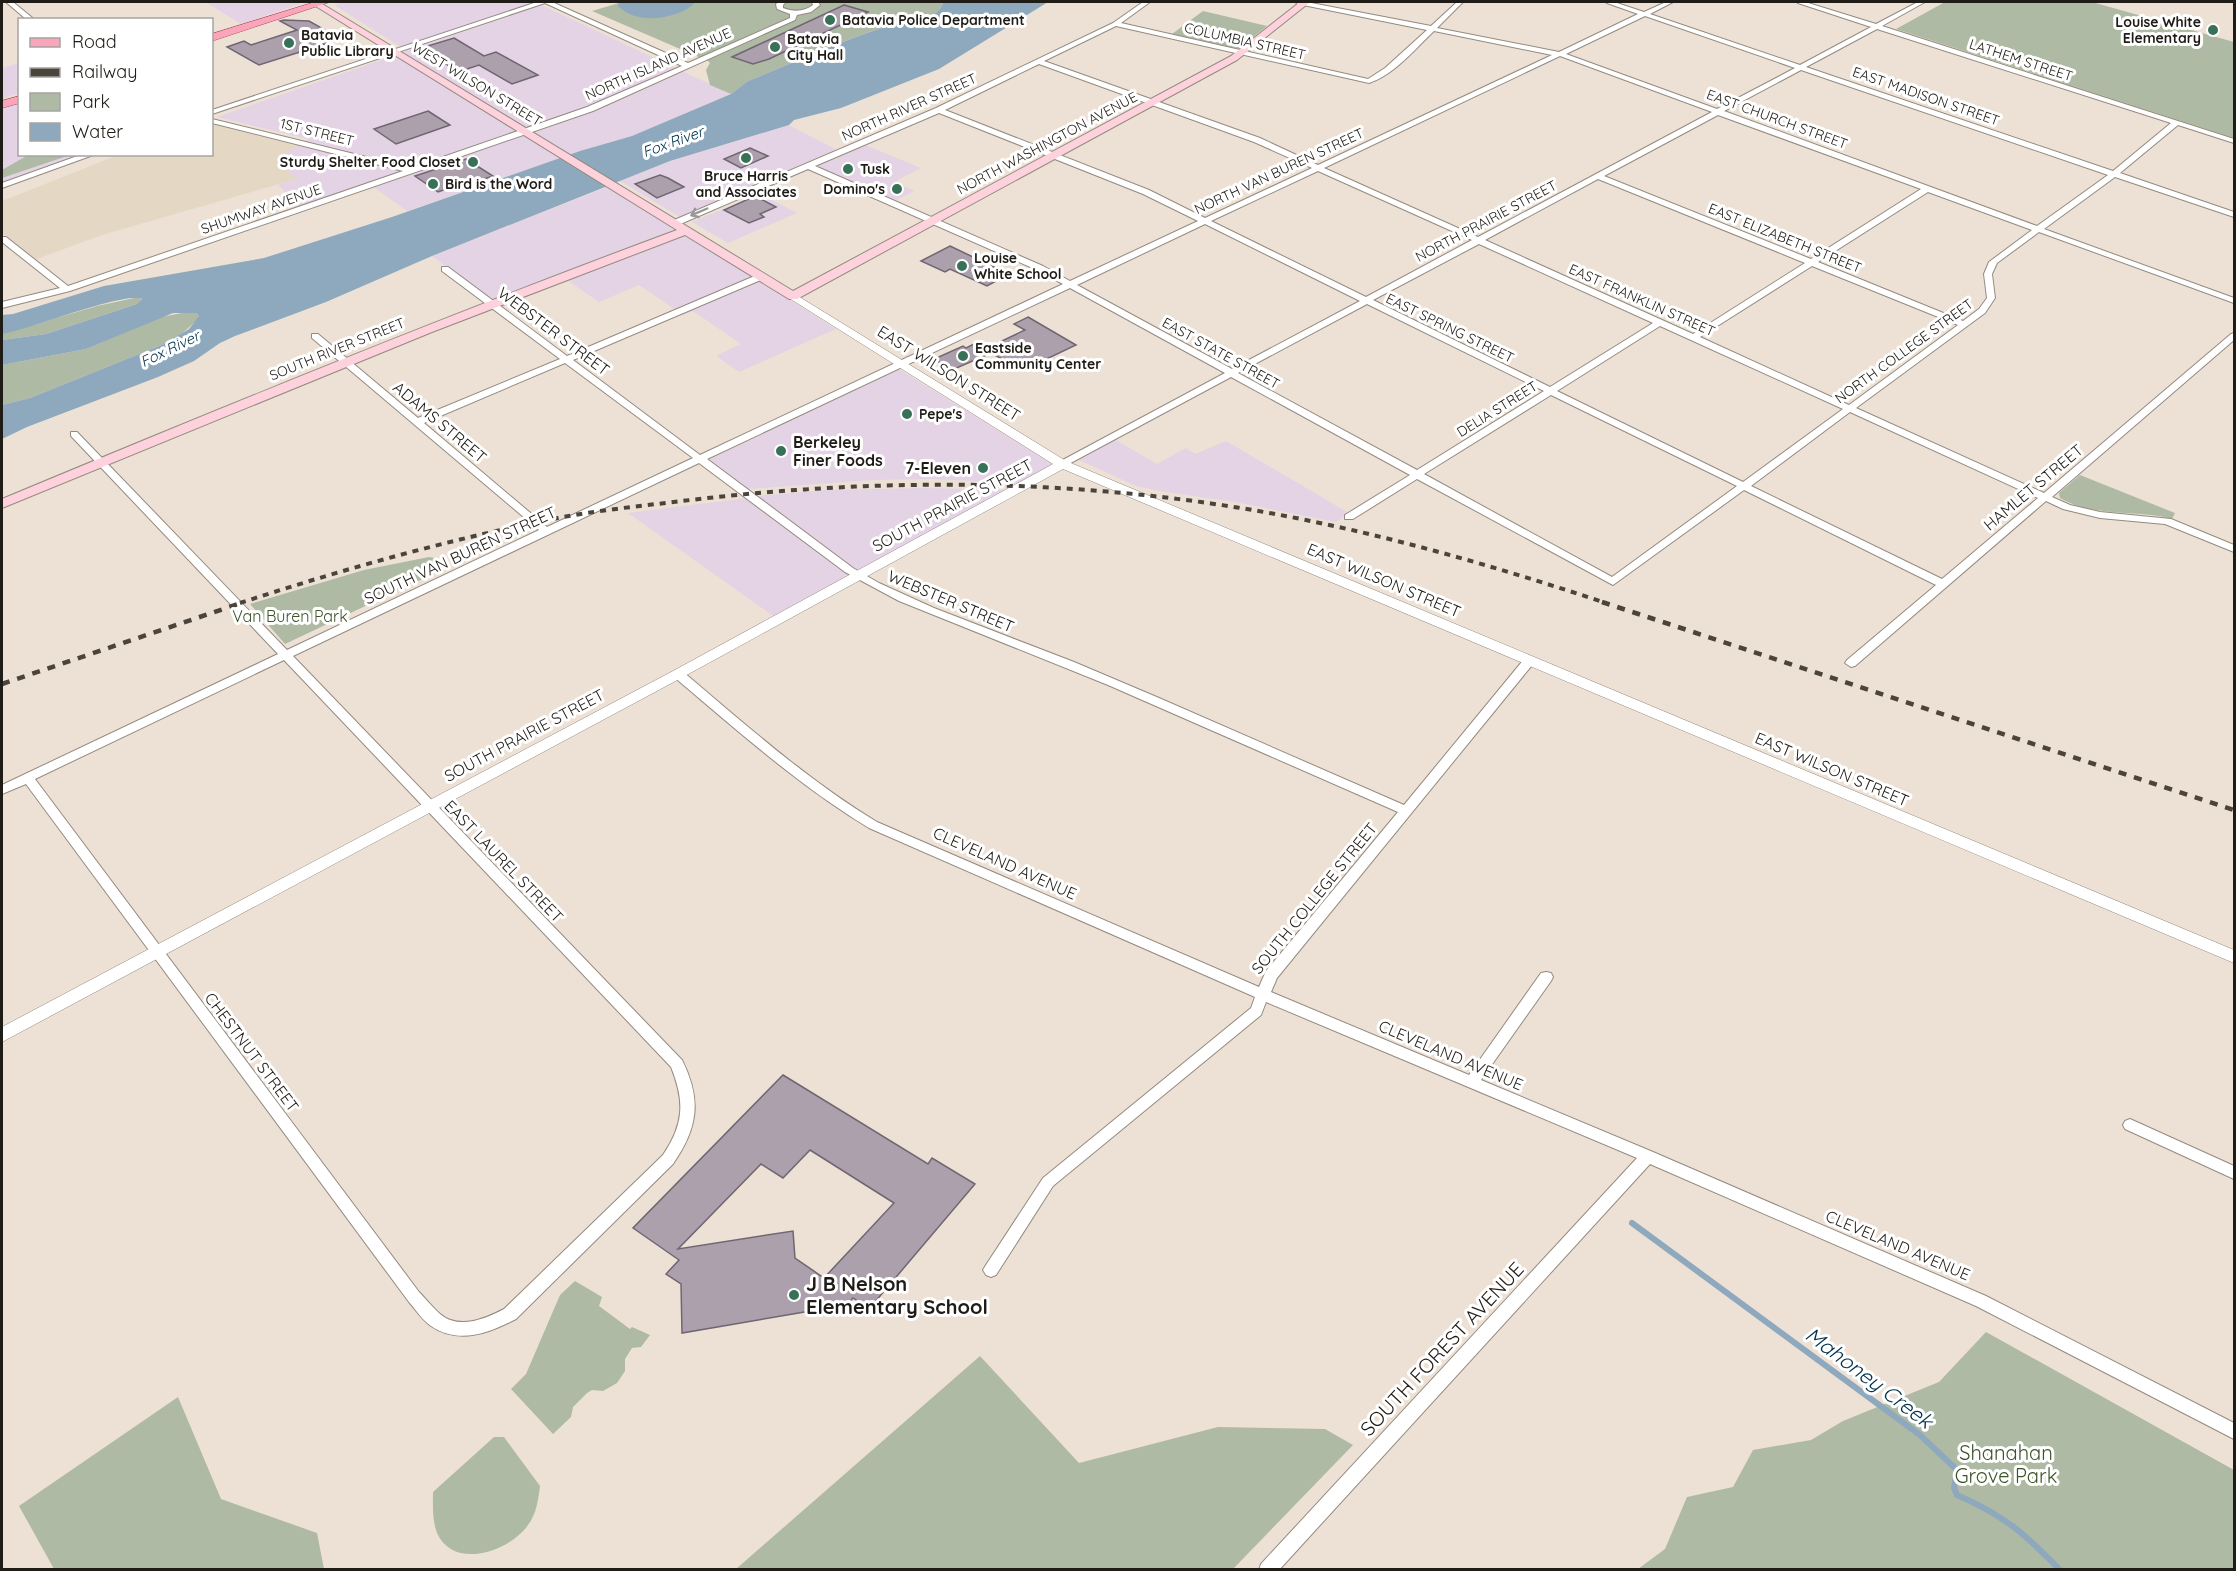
<svg xmlns="http://www.w3.org/2000/svg" width="2236" height="1571" font-family="Quicksand,sans-serif">
	<style>
		.commercial { fill: #e4d3e5 }
		.industrial { fill: #e4d8c4 }
		.green { fill: #aebaa4 }
		.water { fill: #8ea9bd }
		.lines { fill: none; stroke-linecap: round; stroke-linejoin: round }
		.stream { stroke: #8ea9bd; stroke-width: 6 }
		.building { fill: #aba0ac; stroke: #706671; stroke-width: 1.5; fill-rule: evenodd }
		.minor-casing { stroke: #948a7f; stroke-width: 2 }
		.tertiary-casing { stroke: #948a7f; stroke-width: 1 }
		.secondary-casing { stroke: #948a7f; stroke-width: 2 }
		.primary-casing { stroke: #ac4e63; stroke-width: 1 }
		.minor { fill: #fff; fill-rule: evenodd }
		.tertiary { fill: #fff; fill-rule: evenodd }
		.secondary { fill: #fdd2dc; fill-rule: evenodd }
		.primary { fill: #fba5ba; fill-rule: evenodd }
		.rail-far1 { stroke: #4a443d; stroke-width: 4; stroke-dasharray: 6 6; stroke-linecap: butt }
		.rail { stroke: #4a443d; stroke-width: 4.5; stroke-dasharray: 8 8; stroke-linecap: butt }
		.oneway { stroke: #9a9896 }
		.poi-dot { fill: #387058; stroke: #fff; stroke-width: 2 }
		.labels { text-anchor: middle; stroke-width: 6; stroke-linejoin: round; paint-order: stroke }
		.far-poi-label { font-size: 14px; font-weight: bold; fill: #1f1b16; stroke: #fff; text-anchor: start }
		.far-street-label { font-size: 14px; fill: #1f1b16; stroke: #fff }
		.far-water-label { font-size: 15px; font-style: italic; fill: #00324e; stroke: #fff }
		.street-label { font-size: 16px; fill: #1f1b16; stroke: #fff }
		.poi-label { font-size: 16px; font-weight: bold; fill: #1f1b16; stroke: #fff; text-anchor: start }
		.park-label { font-size: 16px; fill: #3d5328; stroke: #fff }
		.near-poi-label { font-size: 20px; font-weight: bold; fill: #1f1b16; stroke: #fff; text-anchor: start }
		.near-street-label { font-size: 20px; fill: #1f1b16; stroke: #fff }
		.near-park-label { font-size: 20px; fill: #3d5328; stroke: #fff }
		.near-water-label { font-size: 21px; font-style: italic; fill: #00324e; stroke: #fff }
	</style>
	<rect width="100%" height="100%" fill="#ede1d5"/>
	<!-- commercial -->
	<g class="commercial">
		<polygon points="205,2 300,2 300,4 241,24"/>
		<polygon points="344,2 535,2 731,94 632,136 580,151 407,211 369,184 300,207 278,185 297,179 274,159 308,139 217,117 407,51 334,5"/>
		<polygon points="19,63 19,93 2,99 2,68"/>
		<polygon points="19,100 20,154 85,155 2,183 2,106"/>
		<polygon points="789,125 839,151 680,217 620,181 671,161"/>
		<polygon points="863,144 921,168 894,182 914,191 895,201 813,166"/>
		<polygon points="607,187 762,282 836,329 739,372 716,356 741,344 693,311 683,315 639,285 599,302 558,274 491,300 432,256"/>
		<polygon points="760,194 797,213 728,243 692,222"/>
		<polygon points="899,369 1054,465 1020,483 930,479 873,480 748,489 708,460"/>
		<polygon points="1116,440 1157,464 1186,448 1195,454 1226,441 1349,513 1336,522 1235,502 1159,491 1136,486 1079,460"/>
		<polygon points="924,488 1006,490 857,570 757,496 825,490"/>
		<polygon points="747,498 852,577 776,618 628,513"/>
	</g>
	<!-- industrial -->
	<polygon class="industrial" points="212,124 298,146 275,159 297,179 102,235 34,260 2,233 2,201 118,155 212,154"/>
	<!-- green -->
	<g class="green">
		<path d="M696,2H943C939,18 924,17 910,20C854,34 801,60 748,81L731,94L710,85L706,70L710,63L708,61L592,11L619,3L621,9C642,22 678,19 696,2Z"/>
		<polygon points="1945,2 2092,2 2234,42 2234,138 1896,29"/>
		<polygon points="1203,11 1267,26 1238,49 1172,34"/>
		<polygon points="30,154 70,154 70,155 2,178 2,170"/>
		<polygon points="139,297 142,301 137,304 46,334 2,340 2,334 97,306"/>
		<polygon points="187,312 196,313 199,316 197,320 177,338 164,344 30,398 2,405 2,365 86,349 161,317"/>
		<path d="M2080,475L2175,513L2172,519C2136,509 2094,518 2060,498L2059,493Z"/>
		<polygon points="429,557 441,559 450,566 285,644 250,604 364,570"/>
		<polygon points="575,1281 602,1297 599,1306 630,1329 632,1327 650,1335 641,1347 632,1348 625,1359 625,1371 617,1383 603,1391 592,1390 587,1393 573,1407 571,1417 553,1434 511,1389 526,1374 560,1295"/>
		<polygon points="1986,1332 2234,1470 2234,1569 1638,1569 1665,1549 1687,1497 1733,1487 1753,1450 1811,1440 1843,1421 1939,1382"/>
		<polygon points="980,1356 1079,1463 1218,1427 1325,1429 1353,1445 1233,1569 736,1569"/>
		<polygon points="178,1397 221,1499 317,1533 324,1569 54,1569 19,1506"/>
		<path d="M494,1437H504L540,1486C538,1500 537,1513 528,1525C510,1551 454,1571 437,1533C432,1519 433,1506 433,1492Z"/>
	</g>
	<!-- water -->
	<g class="water">
		<path d="M619,2H696C680,19 636,26 618,6Z"/>
		<path d="M943,2H1048L939,69L841,108L794,120L789,125L670,161L432,256L326,302L235,336L220,343L194,361L158,377L27,427L2,439V405L30,398L164,344L189,329L199,316L196,313H173L86,349L2,365V340L46,334L137,304L142,299C124,291 28,330 2,334V315L13,314L104,286L264,258L392,217L580,151L632,136L731,94L748,81C801,60 854,34 910,20C924,16 939,18 943,2Z"/>
	</g>
	<g class="lines">
		<!-- stream -->
		<path class="stream" d="M1632,1223L1920,1435L1957,1470L1954,1488L1957,1495C2005,1516 2024,1533 2060,1570"/>
	</g>
	<!-- building -->
	<g class="building">
		<polygon points="844,5 868,12 769,59 753,64 732,57"/>
		<polygon points="284,20 309,21 341,39 259,65 227,47 244,41 251,45 297,30 280,21"/>
		<polygon points="454,38 484,56 496,52 538,75 512,84 479,65 461,71 454,69 421,48"/>
		<polygon points="428,111 450,125 396,144 374,129"/>
		<polygon points="750,148 768,156 741,168 724,159"/>
		<polygon points="466,159 493,176 475,182 472,180 438,192 415,176"/>
		<polygon points="660,175 668,178 684,187 657,198 635,184"/>
		<polygon points="755,196 776,207 760,214 764,217 749,223 724,210"/>
		<polygon points="950,246 973,257 1009,274 987,286 950,269 945,272 921,261"/>
		<polygon points="1028,317 1076,345 1034,365 1024,363 1017,367 991,353 952,370 934,359 963,346 966,348 976,343 985,349 1025,330 1014,324"/>
		<path d="M783,1075L928,1164L932,1158L975,1184L869,1309L853,1298L845,1307L834,1309V1307L682,1333L681,1284L666,1274L679,1260L633,1228ZM810,1150L894,1203L824,1278L795,1258L793,1231L678,1249L761,1164L783,1178Z"/>
	</g>
	<g class="lines">
		<defs>
			<g id="minor">
				<polygon points="6,2 13,2 35,20 27,20"/>
				<path d="M537,2H552L688,63L790,18V14L777,9L776,4L779,2H786L783,5V8C794,12 804,12 813,5L812,2H818L820,5L811,12L797,15L795,20L593,111L70,291L2,308V302L60,288L2,242V237H6L68,286L403,171L212,123V119L411,168L587,107L682,66L545,3L212,114V110Z"/>
				<path d="M1143,2H1150L1121,23L1368,79L1385,68L1427,30L1298,4L1295,2H1306L1431,26L1457,2H1463L1437,28L1559,52L1638,14L1607,3L1606,2H1614L1644,12L1666,2H1673L1650,14L1800,65L1871,27L1798,3L1797,2H1805L1876,24L1918,2H1925L1882,26L2234,139V143L2178,125L2120,173L2234,212V217L2115,177L2044,229L2234,298V303L2039,232L1997,263L1992,274L1995,298L1985,313L1856,408L2044,493L2231,334L2234,333V340L2052,497L2070,505L2100,512L2171,519L2234,545V552L2165,524L2100,518L2063,509L2046,501L1855,666L1851,667L1845,663L1847,660L1936,585L1744,490L1613,585L1417,479L1353,519H1345V515L1410,475L1231,377L1065,466H1059V462L1225,373L1070,288L707,459L853,568L879,583L934,608L1074,662L1159,698L1404,805L1525,658H1533L1535,661L1533,664L1277,978L1271,992L1469,1075L1541,973L1546,972L1551,973L1553,977L1551,981L1481,1080L1653,1152L1986,1296L2234,1423V1439L1976,1306L1650,1164L1279,1570H1259L1261,1564L1637,1158L1266,1002L1261,1015L1053,1186L996,1275L991,1277L986,1275L983,1270L986,1265L1043,1178L1251,1008L1255,997L869,828C798,785 737,730 674,677L672,674L674,671H682C745,724 806,779 877,822L1259,987L1266,971L1398,812L1108,685L899,601L845,572L699,463L293,656L682,1060C702,1100 698,1128 673,1164L516,1319C489,1333 459,1345 431,1326C422,1320 416,1310 409,1302L26,784L2,794V785L278,654L71,436V432H77L287,650L539,530L312,338V334H318L418,418L560,359L442,271V267H448L567,356L757,275H763V279L573,360L700,455L1063,284L1037,270L808,169L678,225H672V221L936,108L1113,23ZM1645,16L1795,68L1717,109L1566,54ZM1116,26L1369,83C1394,75 1415,49 1434,31L1552,55L1318,165L1260,138L1044,61ZM1877,29L2171,123L2113,171L1806,67ZM1560,56L1712,112L1478,237L1324,168ZM1039,64L1254,142L1312,168L1205,218L1149,190L945,110ZM1801,70L2108,175L2037,226L1724,111ZM939,113L1143,194L1198,221L1070,281L1043,266L815,166ZM1718,115L1921,189L1811,259L1604,176ZM1318,171L1472,240L1366,297L1211,221ZM1598,179L1805,263L1693,334L1485,240ZM1928,192L2032,230L1989,262L1984,274L1987,298L1979,309L1963,321L1818,262ZM1205,224L1360,301L1232,369L1077,285ZM1479,244L1653,323L1550,387L1373,300ZM1812,266L1958,325L1849,405L1700,337ZM1367,304L1544,391L1417,470L1238,373ZM1660,326L1843,409L1743,482L1557,391ZM565,363L693,458L547,527L424,423ZM1551,395L1737,486L1612,577L1424,474ZM1850,412L2038,498L1942,579L1751,486ZM284,660L671,1067C685,1102 684,1124 663,1155L504,1309C485,1319 459,1330 440,1314C432,1307 426,1299 419,1292L35,779Z"/>
				<polygon points="83,154 96,154 2,188 2,183"/>
				<polygon points="2130,1119 2234,1166 2234,1179 2125,1129 2123,1125 2125,1121"/>
			</g>
			<polygon id="tertiary" points="793,293 1066,461 2234,950 2234,963 1063,469 683,677 2,1042 2,1027 673,671 1053,464 789,298 788,296"/>
			<path id="secondary" d="M309,2H319L793,291L1231,56L1300,2H1310L1237,60L797,299H789L685,235L432,332L2,508V499C225,406 450,314 677,230Z"/>
			<g id="primary">
				<polygon points="315,2 330,2 212,41 212,34"/>
				<polygon points="20,96 20,103 2,108 2,101"/>
			</g>
		</defs>
		<!-- minor casing -->
		<use href="#minor" class="minor-casing"/>
		<!-- tertiary casing -->
		<use href="#tertiary" class="tertiary-casing"/>
		<!-- secondary casing -->
		<use href="#secondary" class="secondary-casing"/>
		<!-- primary casing -->
		<use href="#primary" class="primary-casing"/>
		<!-- minor -->
		<use href="#minor" class="minor"/>
		<!-- tertiary -->
		<use href="#tertiary" class="tertiary"/>
		<!-- secondary -->
		<use href="#secondary" class="secondary"/>
		<!-- primary -->
		<use href="#primary" class="primary"/>
		<!-- rail-far1 -->
		<path class="rail-far1" d="M240,603C344,569 450,539 558,518C599,510 641,506 682,501C879,477 1080,478 1275,514C1388,535 1497,567 1606,603"/>
		<!-- rail -->
		<g class="rail">
			<polyline points="1602,602 2234,810"/>
			<polyline points="2,684 244,602"/>
		</g>
	</g>
	<!-- one-way arrows -->
	<defs><path id="oneway-shaft" d="M-6 0H5M1.5-3L5.5 0L1.5 3" fill="none" stroke-width="1.6" stroke-linecap="round" stroke-linejoin="round" transform="scale(1.5)"/></defs>
	<use class="oneway" href="#oneway-shaft" transform="translate(699 212) rotate(157)"/>
	<!-- markers -->
	<g class="poi-dot">
		<circle cx="830" cy="20" r="6"/>
		<circle cx="2213" cy="30" r="6"/>
		<circle cx="289" cy="43" r="6"/>
		<circle cx="775" cy="47" r="6"/>
		<circle cx="746" cy="158" r="6"/>
		<circle cx="473" cy="162" r="6"/>
		<circle cx="848" cy="169" r="6"/>
		<circle cx="433" cy="184" r="6"/>
		<circle cx="897" cy="189" r="6"/>
		<circle cx="962" cy="266" r="6"/>
		<circle cx="963" cy="356" r="6"/>
		<circle cx="907" cy="414" r="6"/>
		<circle cx="781" cy="451" r="6"/>
		<circle cx="983" cy="468" r="6"/>
		<circle cx="794" cy="1295" r="6"/>
	</g>
	<g class="labels">
		<!-- far-poi labels -->
		<g class="far-poi-label">
			<text x="842" y="25">Batavia Police Department</text>
			<text x="2201" y="27" text-anchor="end">Louise White<tspan x="2201" dy="16">Elementary</tspan></text>
			<text x="301" y="40">Batavia<tspan x="301" dy="16">Public Library</tspan></text>
			<text x="787" y="44">Batavia<tspan x="787" dy="16">City Hall</tspan></text>
			<text x="461" y="167" text-anchor="end">Sturdy Shelter Food Closet</text>
			<text x="860" y="174">Tusk</text>
			<text x="746" y="181" text-anchor="middle">Bruce Harris<tspan x="746" dy="16">and Associates</tspan></text>
			<text x="445" y="189">Bird is the Word</text>
			<text x="885" y="194" text-anchor="end">Domino's</text>
			<text x="974" y="263">Louise<tspan x="974" dy="16">White School</tspan></text>
			<text x="975" y="353">Eastside<tspan x="975" dy="16">Community Center</tspan></text>
			<text x="919" y="419">Pepe's</text>
		</g>
		<!-- far-street labels -->
		<g class="far-street-label">
			<text transform="translate(1245 41) rotate(13)" y="5">COLUMBIA STREET</text>
			<text transform="translate(2021 60) rotate(18)" y="5">LATHEM STREET</text>
			<text transform="translate(658 64) rotate(-24)" y="5">NORTH ISLAND AVENUE</text>
			<text transform="translate(477 84) rotate(31)" y="5">WEST WILSON STREET</text>
			<text transform="translate(1926 96) rotate(19)" y="5">EAST MADISON STREET</text>
			<text transform="translate(909 107) rotate(-24)" y="5">NORTH RIVER STREET</text>
			<text transform="translate(1777 119) rotate(20)" y="5">EAST CHURCH STREET</text>
			<text transform="translate(317 132) rotate(14)" y="5">1ST STREET</text>
			<text transform="translate(1047 143) rotate(-28)" y="5">NORTH WASHINGTON AVENUE</text>
			<text transform="translate(1279 171) rotate(-25)" y="5">NORTH VAN BUREN STREET</text>
			<text transform="translate(261 209) rotate(-19)" y="5">SHUMWAY AVENUE</text>
			<text transform="translate(1486 221) rotate(-28)" y="5">NORTH PRAIRIE STREET</text>
			<text transform="translate(1785 238) rotate(22)" y="5">EAST ELIZABETH STREET</text>
			<text transform="translate(1642 300) rotate(24)" y="5">EAST FRANKLIN STREET</text>
			<text transform="translate(1450 328) rotate(26)" y="5">EAST SPRING STREET</text>
			<text transform="translate(337 349) rotate(-22)" y="5">SOUTH RIVER STREET</text>
			<text transform="translate(1904 351) rotate(-36)" y="5">NORTH COLLEGE STREET</text>
			<text transform="translate(1221 353) rotate(29)" y="5">EAST STATE STREET</text>
			<text transform="translate(1497 409) rotate(-32)" y="5">DELIA STREET</text>
		</g>
		<!-- far-water labels -->
		<g class="far-water-label">
			<text transform="translate(673 142) rotate(-20)" y="5">Fox River</text>
			<text transform="translate(170 349) rotate(-26)" y="5">Fox River</text>
		</g>
		<!-- street labels -->
		<g class="street-label">
			<text transform="translate(554 331) rotate(37)" y="6">WEBSTER STREET</text>
			<text transform="translate(949 373) rotate(32)" y="6">EAST WILSON STREET</text>
			<text transform="translate(440 422) rotate(40)" y="6">ADAMS STREET</text>
			<text transform="translate(2033 487) rotate(-40)" y="6">HAMLET STREET</text>
			<text transform="translate(952 505) rotate(-28)" y="6">SOUTH PRAIRIE STREET</text>
			<text transform="translate(460 555) rotate(-25)" y="6">SOUTH VAN BUREN STREET</text>
			<text transform="translate(1384 580) rotate(23)" y="6">EAST WILSON STREET</text>
			<text transform="translate(951 601) rotate(23)" y="6">WEBSTER STREET</text>
			<text transform="translate(524 735) rotate(-28)" y="6">SOUTH PRAIRIE STREET</text>
			<text transform="translate(1832 769) rotate(23)" y="6">EAST WILSON STREET</text>
			<text transform="translate(504 861) rotate(46)" y="6">EAST LAUREL STREET</text>
			<text transform="translate(1005 863) rotate(24)" y="6">CLEVELAND AVENUE</text>
			<text transform="translate(1314 898) rotate(-51)" y="6">SOUTH COLLEGE STREET</text>
			<text transform="translate(252 1052) rotate(53)" y="6">CHESTNUT STREET</text>
			<text transform="translate(1451 1055) rotate(23)" y="6">CLEVELAND AVENUE</text>
			<text transform="translate(1898 1245) rotate(23)" y="6">CLEVELAND AVENUE</text>
		</g>
		<!-- poi labels -->
		<g class="poi-label">
			<text x="793" y="448">Berkeley<tspan x="793" dy="18">Finer Foods</tspan></text>
			<text x="971" y="474" text-anchor="end">7-Eleven</text>
		</g>
		<!-- park labels -->
		<g class="park-label">
			<text x="290" y="622">Van Buren Park</text>
		</g>
		<!-- near-poi labels -->
		<g class="near-poi-label">
			<text x="806" y="1291">J B Nelson<tspan x="806" dy="23">Elementary School</tspan></text>
		</g>
		<!-- near-street labels -->
		<g class="near-street-label">
			<text transform="translate(1442 1349) rotate(-47)" y="7">SOUTH FOREST AVENUE</text>
		</g>
		<!-- near-park labels -->
		<g class="near-park-label">
			<text x="2006" y="1460">Shanahan<tspan x="2006" dy="23">Grove Park</tspan></text>
		</g>
		<!-- near-water labels -->
		<g class="near-water-label">
			<text transform="translate(1869 1378) rotate(37)" y="7">Mahoney Creek</text>
		</g>
	</g>
	<!-- border -->
	<rect width="2236" height="1571" fill="none" stroke="#1f1b16" stroke-width="6"/>
	<!-- legend -->
	<rect x="18" y="18" width="195" height="138" fill="#ffffff" stroke="#a5a4a2" stroke-width="1.5"/>
	<rect x="30" y="38" width="30" height="9" fill="#fba5ba" stroke="#a5a4a2" stroke-width="1.5"/>
	<text x="72" y="48" font-size="18" fill="#1f1b16">Road</text>
	<rect x="30" y="68" width="30" height="9" fill="#4a443d" stroke="#a5a4a2" stroke-width="1.5"/>
	<text x="72" y="78" font-size="18" fill="#1f1b16">Railway</text>
	<rect x="30" y="93" width="30" height="18" fill="#aebaa4" stroke="#a5a4a2" stroke-width="1.5"/>
	<text x="72" y="108" font-size="18" fill="#1f1b16">Park</text>
	<rect x="30" y="123" width="30" height="18" fill="#8ea9bd" stroke="#a5a4a2" stroke-width="1.5"/>
	<text x="72" y="138" font-size="18" fill="#1f1b16">Water</text>
</svg>
